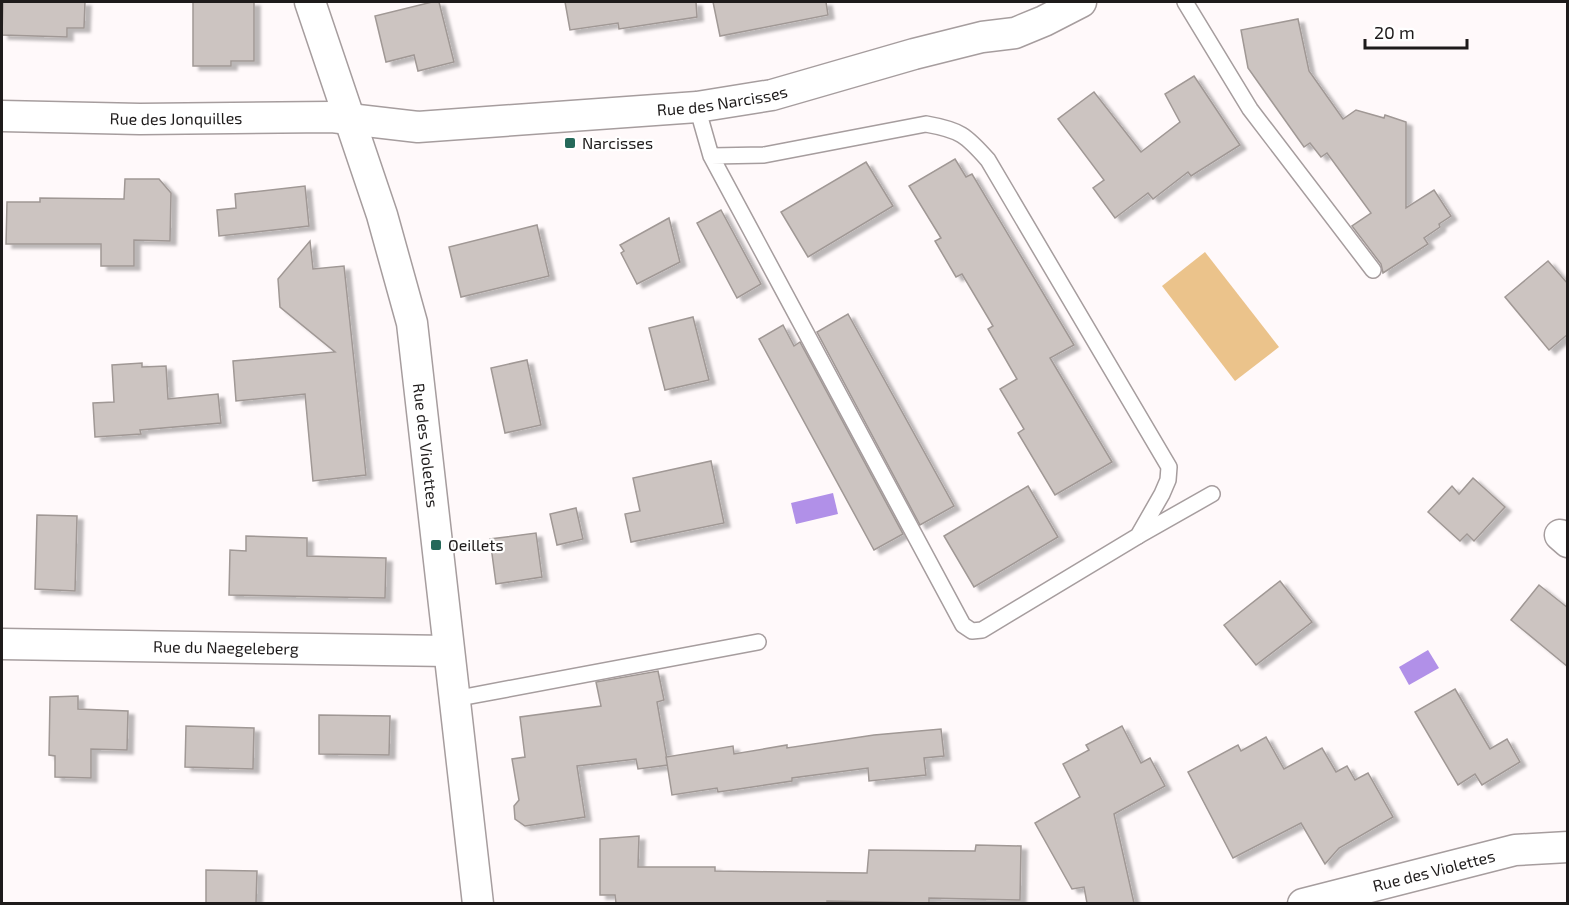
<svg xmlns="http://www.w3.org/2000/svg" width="1569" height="905" font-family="'Exo 2',sans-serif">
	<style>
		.green { fill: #ebc38b }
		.water { fill: #b190e8 }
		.building { fill: #ccc4c1; stroke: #a09895; stroke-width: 1.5; filter: url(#shadow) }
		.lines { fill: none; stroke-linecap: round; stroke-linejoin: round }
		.lane-casing { stroke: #a69d9e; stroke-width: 18 }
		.street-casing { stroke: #a69d9e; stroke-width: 33 }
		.lane { stroke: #fff; stroke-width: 15 }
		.street { stroke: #fff; stroke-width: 30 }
		.poi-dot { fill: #256859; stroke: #fff; stroke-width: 2 }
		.labels { text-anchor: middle; stroke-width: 4.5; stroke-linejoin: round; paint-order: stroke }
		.street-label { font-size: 16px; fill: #1e1b1b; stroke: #fff }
		.poi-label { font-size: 16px; fill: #1e1b1b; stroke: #fff; text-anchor: start }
	</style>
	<defs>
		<filter id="shadow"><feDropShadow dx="6" dy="4" stdDeviation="1.5" flood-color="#0004"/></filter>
	</defs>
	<rect width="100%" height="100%" fill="#fff9fa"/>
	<!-- green -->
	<polygon class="green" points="1205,252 1279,347 1235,381 1162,286"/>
	<!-- water -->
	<g class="water">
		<polygon points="833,493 838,514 796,524 791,503"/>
		<polygon points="1428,650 1439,668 1409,685 1399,667"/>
	</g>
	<!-- building -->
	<g class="building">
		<polygon points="3,2 85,2 84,28 67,28 67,37 2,35"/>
		<polygon points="193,2 254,2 254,61 231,61 231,66 193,66"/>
		<polygon points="432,2 439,2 454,62 418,71 414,55 386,62 375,16"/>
		<polygon points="565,2 696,2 697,17 619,29 618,23 570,30"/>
		<polygon points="713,2 826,2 828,15 720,36"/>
		<polygon points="1298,19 1309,71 1343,119 1356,110 1384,118 1385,115 1406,122 1406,208 1434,190 1451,216 1439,224 1440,227 1424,238 1428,244 1383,273 1381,264 1352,226 1371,213 1327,153 1321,157 1310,143 1304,147 1248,68 1241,30"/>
		<polygon points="1194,76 1240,145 1191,176 1188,172 1153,199 1148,193 1115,218 1093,188 1104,180 1058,119 1094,92 1141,152 1180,122 1165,94"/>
		<polygon points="955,159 966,177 972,174 1074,345 1050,358 1112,462 1055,495 1018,433 1024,429 1000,389 1017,379 988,329 993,326 962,274 956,277 935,241 941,238 909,186"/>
		<polygon points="866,162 893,206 808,257 781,212"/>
		<polygon points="125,179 159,179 171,193 170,241 134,240 134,266 101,266 101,244 6,244 7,202 40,202 40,198 124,199"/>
		<polygon points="305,186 309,226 219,236 217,210 236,208 235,194"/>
		<polygon points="721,210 761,284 737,298 697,223"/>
		<polygon points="669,218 680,262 637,284 621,253 624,251 620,245"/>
		<polygon points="537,225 549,276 461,297 449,247"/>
		<polygon points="310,241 313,269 344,266 366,475 313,481 305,394 236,401 233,361 335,352 280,307 278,279"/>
		<polygon points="1548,261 1568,284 1568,334 1549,350 1505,297"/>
		<polygon points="848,314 954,506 920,525 817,332"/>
		<polygon points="693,317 709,380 665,390 649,328"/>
		<polygon points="783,325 794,346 800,342 903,534 874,550 759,339"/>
		<polygon points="527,360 541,425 505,433 491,368"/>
		<polygon points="142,363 142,367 166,366 168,399 218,394 221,423 140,430 141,434 95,437 93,403 114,402 112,365"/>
		<polygon points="711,461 724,523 631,542 625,514 640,511 633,478"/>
		<polygon points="1473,478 1505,507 1474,541 1467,534 1460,541 1428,512 1452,486 1459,494"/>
		<polygon points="1028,486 1058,537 974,587 944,536"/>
		<polygon points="576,508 583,539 557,545 550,514"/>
		<polygon points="37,515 77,516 75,591 35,589"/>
		<polygon points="536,533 542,577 496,584 490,539"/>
		<polygon points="246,536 307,538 307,556 386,558 385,598 229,595 230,550 246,551"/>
		<polygon points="1280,581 1312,622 1256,665 1224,625"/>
		<polygon points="1539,585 1568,608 1568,667 1511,620"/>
		<polygon points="658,671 664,700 657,702 668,765 638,769 636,759 577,766 585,817 525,826 515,819 514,806 519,800 512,759 525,757 520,717 601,706 596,682"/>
		<polygon points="1455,689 1490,749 1507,739 1520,762 1482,785 1475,774 1458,785 1415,712"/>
		<polygon points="78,696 78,709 128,711 127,750 91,749 91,778 55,777 55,756 49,755 50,697"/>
		<polygon points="319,715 390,716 389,755 319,754"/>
		<polygon points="186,726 254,728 253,769 185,767"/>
		<polygon points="1122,726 1141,763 1150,758 1165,786 1114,814 1134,903 1087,903 1084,887 1072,889 1035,823 1080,797 1063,764 1089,750 1086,745"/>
		<polygon points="941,729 944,756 924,758 926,775 869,781 868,768 792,778 792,781 732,790 718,792 717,788 672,795 666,757 733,746 734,754 787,745 787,748 874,735"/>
		<polygon points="1266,737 1284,769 1322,748 1336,772 1347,766 1355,780 1368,773 1393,817 1339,848 1325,864 1301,823 1233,858 1188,772 1238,745 1241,751"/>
		<polygon points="639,836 638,867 715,867 715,871 867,873 869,850 975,851 976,845 1021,846 1020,900 929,898 929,903 827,901 827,903 616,903 615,895 600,895 600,839"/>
		<polygon points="206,870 257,871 256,903 206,903"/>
	</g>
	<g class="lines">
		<defs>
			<g id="lane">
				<polyline points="1185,2 1250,109 1373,270"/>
				<path d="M697,107L711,156L963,625L972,631L982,630L1138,536L1162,494L1168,480L1169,467L988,160C966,135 960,130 926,124L764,155L711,156"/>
				<polyline points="1138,536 1212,494"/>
				<polyline points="454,699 758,642"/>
			</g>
			<g id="street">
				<path id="s1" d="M310,2L382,215L412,323L478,904"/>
				<path id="s2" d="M2,116L140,119L332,117L418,127L697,107L772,95L914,54L982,37L1015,33L1044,21L1081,2"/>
				<polyline points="1560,535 1568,542"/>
				<path id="s3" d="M2,644L448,651"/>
				<path id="s4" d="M1303,904L1515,850L1568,847"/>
			</g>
		</defs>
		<!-- lane casing -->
		<use href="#lane" class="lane-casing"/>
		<!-- street casing -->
		<use href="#street" class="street-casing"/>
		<!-- lane -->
		<use href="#lane" class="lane"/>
		<!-- street -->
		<use href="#street" class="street"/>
	</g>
	<!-- markers -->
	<g class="poi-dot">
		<rect x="564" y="137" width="12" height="12" rx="3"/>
		<rect x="430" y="539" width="12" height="12" rx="3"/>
	</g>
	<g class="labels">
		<!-- street labels -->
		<g class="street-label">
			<text dy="6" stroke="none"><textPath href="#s2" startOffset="722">Rue des Narcisses</textPath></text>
			<text dy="6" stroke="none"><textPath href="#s2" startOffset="174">Rue des Jonquilles</textPath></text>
			<text dy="6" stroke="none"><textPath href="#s1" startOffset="460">Rue des Violettes</textPath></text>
			<text dy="6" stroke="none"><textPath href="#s3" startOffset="224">Rue du Naegeleberg</textPath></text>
			<text dy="6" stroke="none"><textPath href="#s4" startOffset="135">Rue des Violettes</textPath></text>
		</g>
		<!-- poi labels -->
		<g class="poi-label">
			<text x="582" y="149">Narcisses</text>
			<text x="448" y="551">Oeillets</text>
		</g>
	</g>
	<!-- border -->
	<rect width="1569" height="905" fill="none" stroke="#1e1b1b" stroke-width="6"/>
	<!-- scale -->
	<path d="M1365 39v9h102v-9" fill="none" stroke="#1e1b1b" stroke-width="3"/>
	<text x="1374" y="39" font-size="18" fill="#1e1b1b" stroke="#ffffff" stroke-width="4.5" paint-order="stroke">20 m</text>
</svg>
